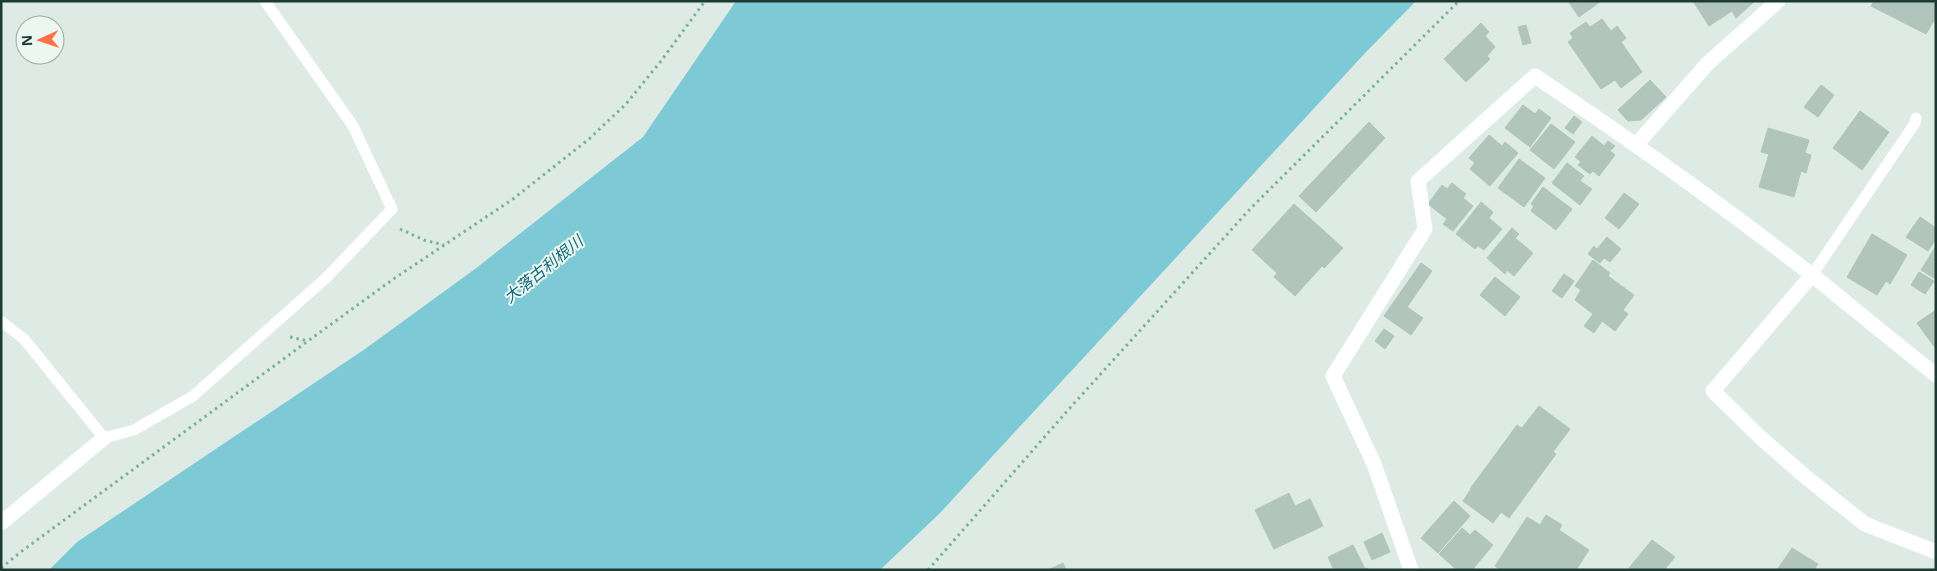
<svg xmlns="http://www.w3.org/2000/svg" width="1937" height="571" font-family="'Noto Sans','Noto Sans JP',sans-serif">
	<style>
		.water { fill: #7ec9d6 }
		.building { fill: #b2c5bd; stroke: #afc5bb }
		.lines { fill: none; stroke-linecap: round; stroke-linejoin: round }
		.path { stroke: #7ab2a0; stroke-width: 3; stroke-dasharray: 2.5 4; stroke-linecap: butt }
		.lane { stroke: #fff; stroke-width: 11 }
		.street { stroke: #fff; stroke-width: 15 }
		.labels { text-anchor: middle; stroke-width: 4; stroke-linejoin: round; paint-order: stroke }
		.water-label { font-size: 16px; font-style: italic; fill: #126b7c; stroke: #edf7f2 }
	</style>
	<rect width="100%" height="100%" fill="#ddebe4"/>
	<!-- water -->
	<polygon class="water" points="736,1 1416,1 1367,51 940,513 880,570 49,570 77,542 365,349 475,269 643,137"/>
	<!-- building -->
	<g class="building">
		<polygon points="1568,1 1601,1 1579,17"/>
		<polygon points="1693,1 1755,1 1736,18 1732,11 1709,26"/>
		<polygon points="1874,1 1936,1 1936,17 1926,34 1871,6"/>
		<polygon points="1602,19 1611,31 1617,26 1626,38 1621,42 1642,72 1621,88 1615,80 1601,89 1568,42 1573,38 1570,33 1586,22 1590,27"/>
		<polygon points="1481,23 1489,32 1485,36 1495,47 1487,56 1490,59 1466,82 1444,59"/>
		<polygon points="1526,25 1531,43 1523,45 1518,27"/>
		<polygon points="1650,80 1666,97 1641,120 1628,121 1618,110"/>
		<polygon points="1821,85 1834,95 1818,117 1804,107"/>
		<polygon points="1523,105 1535,114 1539,109 1551,118 1530,147 1505,128"/>
		<polygon points="1860,111 1889,132 1862,170 1833,148"/>
		<polygon points="1574,116 1582,122 1573,134 1565,128"/>
		<polygon points="1369,122 1385,138 1316,212 1299,196"/>
		<polygon points="1551,124 1575,142 1554,169 1530,150"/>
		<polygon points="1768,128 1809,140 1805,153 1811,155 1806,173 1801,171 1794,197 1759,187 1769,154 1761,152"/>
		<polygon points="1489,135 1502,146 1505,142 1518,153 1490,186 1470,169 1475,163 1469,158"/>
		<polygon points="1592,136 1615,155 1599,176 1593,171 1590,174 1578,165 1581,162 1575,157"/>
		<polygon points="1608,141 1615,146 1611,150 1604,146"/>
		<polygon points="1519,159 1545,178 1524,207 1498,188"/>
		<polygon points="1567,163 1584,176 1580,181 1592,189 1580,205 1552,183"/>
		<polygon points="1452,183 1466,194 1463,198 1473,206 1453,231 1443,224 1447,219 1428,204 1442,185 1447,189"/>
		<polygon points="1543,187 1572,209 1556,230 1531,211 1534,206 1531,204"/>
		<polygon points="1624,193 1639,204 1619,229 1605,218"/>
		<polygon points="1481,202 1493,212 1489,218 1502,229 1484,250 1478,246 1475,249 1456,234"/>
		<polygon points="1294,204 1343,248 1324,268 1322,266 1295,296 1274,277 1277,273 1252,250"/>
		<polygon points="1920,217 1936,228 1936,239 1928,251 1906,237"/>
		<polygon points="1512,228 1519,234 1515,238 1533,253 1514,276 1507,270 1505,274 1487,258"/>
		<polygon points="1872,234 1907,255 1890,284 1886,281 1877,295 1847,277"/>
		<polygon points="1607,237 1621,249 1610,262 1604,258 1600,263 1588,254 1594,246 1597,249"/>
		<polygon points="1936,246 1936,279 1921,270"/>
		<polygon points="1593,260 1610,273 1608,276 1634,295 1623,310 1628,314 1615,331 1602,321 1594,333 1584,326 1593,314 1575,300 1581,290 1575,286"/>
		<polygon points="1421,263 1432,271 1407,307 1423,318 1411,335 1384,316"/>
		<polygon points="1919,272 1934,281 1925,294 1911,285"/>
		<polygon points="1564,274 1574,281 1562,298 1552,291"/>
		<polygon points="1495,277 1520,297 1505,316 1480,295"/>
		<polygon points="1936,310 1936,349 1917,323"/>
		<polygon points="1384,329 1394,336 1385,349 1375,341"/>
		<polygon points="1539,406 1570,429 1553,452 1556,454 1509,518 1501,512 1493,523 1463,501 1471,489 1470,489 1517,425 1522,428"/>
		<polygon points="1289,493 1295,506 1310,499 1323,526 1274,549 1255,510"/>
		<polygon points="1454,501 1470,516 1438,553 1421,538"/>
		<polygon points="1546,515 1562,525 1559,530 1589,550 1576,570 1501,570 1495,566 1527,517 1540,525"/>
		<polygon points="1462,528 1470,535 1475,530 1493,545 1472,570 1457,570 1439,554"/>
		<polygon points="1382,533 1390,552 1372,560 1364,542"/>
		<polygon points="1652,540 1675,557 1664,570 1631,570 1629,568"/>
		<polygon points="1353,545 1365,569 1367,568 1368,570 1334,570 1328,557"/>
		<polygon points="1792,548 1818,564 1814,570 1777,570"/>
		<polygon points="1063,563 1066,570 1048,570"/>
	</g>
	<g class="lines">
		<!-- path -->
		<g class="path">
			<polyline points="400,229 424,240 444,245"/>
			<polyline points="290,337 308,341"/>
			<polyline points="1,568 22,551 308,341 392,280 513,199 589,139 626,104 661,61 705,1"/>
			<polyline points="928,570 1069,409 1250,209 1459,1"/>
		</g>
		<!-- lane -->
		<g class="lane">
			<polyline points="1812,275 1915,123 1916,118"/>
			<polyline points="1,321 24,339 104,438 134,430 193,396 326,278 392,209 353,126 265,1"/>
		</g>
		<!-- street -->
		<g class="street">
			<polyline points="1636,145 1708,63 1778,1"/>
			<polyline points="1812,275 1713,391 1761,438 1807,478 1865,524 1936,552"/>
			<polyline points="1,523 104,438"/>
			<path d="M1411,570L1374,464L1333,376L1425,229L1418,181L1535,76C1629,139 1722,205 1812,275C1853,308 1894,342 1936,375"/>
		</g>
	</g>
	<g class="labels">
		<!-- water labels -->
		<g class="water-label">
			<text transform="translate(543 269) rotate(-39)" y="6">大落古利根川</text>
		</g>
	</g>
	<!-- border -->
	<rect width="1937" height="571" fill="none" stroke="#1d3b33" stroke-width="5"/>
	<!-- north arrow -->
	<g transform="translate(40 40) rotate(267)"><circle r="24" fill="#edf7f2" stroke="#9aaca6"/>
	<path d="M0-4L9 19L0 12L-9 19Z" fill="#ff7246"/>
	<text y="-8" font-size="14" font-weight="bold" text-anchor="middle" fill="#1d3b33">N</text>
	</g>
</svg>
